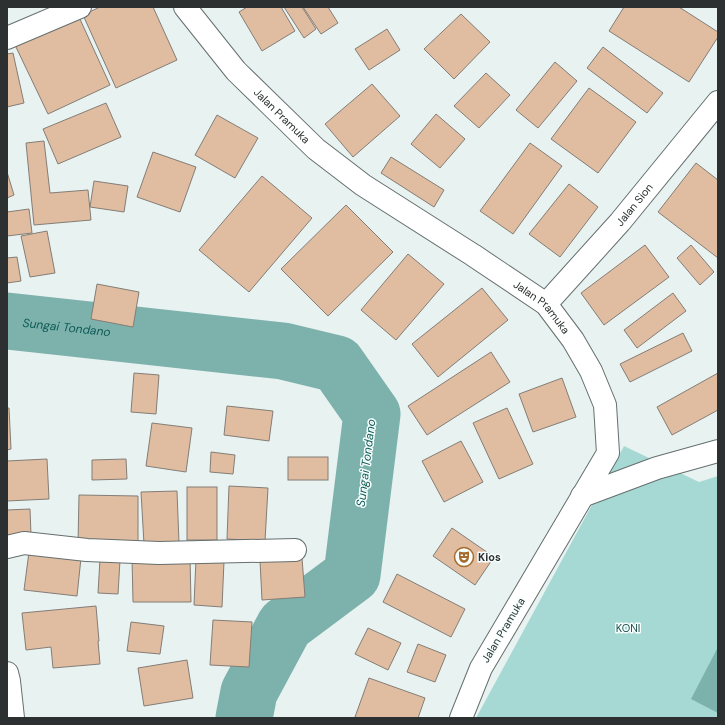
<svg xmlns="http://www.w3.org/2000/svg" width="725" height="725" font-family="'DM Sans',sans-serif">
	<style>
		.green { fill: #a7d9d4 }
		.water { fill: #7cb1ac }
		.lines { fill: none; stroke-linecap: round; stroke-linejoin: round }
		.river { stroke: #7cb1ac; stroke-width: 57 }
		.building { fill: #e0bda0; stroke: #847d77 }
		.minor-casing { stroke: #656f6e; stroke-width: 24 }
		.tertiary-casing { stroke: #656f6e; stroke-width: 24 }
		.minor { stroke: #fff; stroke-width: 22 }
		.tertiary { stroke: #fff; stroke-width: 22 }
		.labels { text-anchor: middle; stroke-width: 3; stroke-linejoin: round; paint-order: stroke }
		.street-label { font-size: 11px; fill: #2c3030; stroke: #f6fffe }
		.poi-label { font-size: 11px; font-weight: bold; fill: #2c3030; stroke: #f6fffe; text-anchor: start }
		.park-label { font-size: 11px; fill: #1e4d49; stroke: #f6fffe }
		.water-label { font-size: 12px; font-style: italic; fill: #0f5b56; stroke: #f6fffe }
	</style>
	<rect width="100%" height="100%" fill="#e7f2f1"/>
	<!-- green -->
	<polygon class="green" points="624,446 699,482 718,476 718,718 476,718"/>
	<!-- water -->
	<polygon class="water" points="718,647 718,713 691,699"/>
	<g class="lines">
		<!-- river -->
		<path class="river" id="s1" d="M7,321L283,351L337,364L372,414L352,575L285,625L249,692L244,718"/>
	</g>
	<!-- building -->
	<g class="building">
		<polygon points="100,7 153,7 177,60 116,88 83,15"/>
		<polygon points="247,7 281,7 295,31 262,51 239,12"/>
		<polygon points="284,7 302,7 316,29 304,38"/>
		<polygon points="303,7 328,7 338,23 321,34"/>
		<polygon points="624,7 679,7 718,32 718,37 689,82 609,31"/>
		<polygon points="461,14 490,42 454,79 424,49"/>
		<polygon points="79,17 110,85 48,114 15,45"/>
		<polygon points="387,29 400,50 369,70 355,49"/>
		<polygon points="603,47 663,93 647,113 587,68"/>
		<polygon points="13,53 24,103 7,107 7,54"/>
		<polygon points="555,62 577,81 538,128 516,110"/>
		<polygon points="486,73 510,95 479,128 454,106"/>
		<polygon points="372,84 400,116 353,157 325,124"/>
		<polygon points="589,88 636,122 598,173 551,139"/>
		<polygon points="106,103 121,137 58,164 43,129"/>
		<polygon points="436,114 465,139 440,168 411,144"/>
		<polygon points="217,115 258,138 235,178 195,155"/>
		<polygon points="44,141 50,193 88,190 91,220 34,225 26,143"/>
		<polygon points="530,143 562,166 513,234 480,211"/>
		<polygon points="153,152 196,167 180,212 137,197"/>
		<polygon points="391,157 444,190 434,207 381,173"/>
		<polygon points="696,163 718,180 718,258 658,212"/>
		<polygon points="7,172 14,195 7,198"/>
		<polygon points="262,176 312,218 249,292 199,250"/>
		<polygon points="94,181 128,186 124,212 90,207"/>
		<polygon points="569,184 598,207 560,257 529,234"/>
		<polygon points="346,205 393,252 328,316 281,269"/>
		<polygon points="29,209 32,233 7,236 7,212"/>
		<polygon points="47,231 55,273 30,277 21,236"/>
		<polygon points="645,245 669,277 604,325 581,293"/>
		<polygon points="691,245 714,272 700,285 677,258"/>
		<polygon points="408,254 444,284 396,340 361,310"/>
		<polygon points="17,257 21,281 7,283 7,258"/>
		<polygon points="97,284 139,292 133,327 91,319"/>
		<polygon points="482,288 508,320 438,377 412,344"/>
		<polygon points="673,293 686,311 637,348 624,330"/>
		<polygon points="683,333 692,351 630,382 620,364"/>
		<polygon points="491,352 510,382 427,435 408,406"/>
		<polygon points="134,373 159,375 156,414 131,412"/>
		<polygon points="718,373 718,410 672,435 657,407"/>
		<polygon points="562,378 576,417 533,432 519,394"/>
		<polygon points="227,406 273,411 269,441 224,435"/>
		<polygon points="7,408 9,408 11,449 7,450"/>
		<polygon points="507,408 533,464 499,479 473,423"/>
		<polygon points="152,423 192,428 186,472 146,466"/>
		<polygon points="461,441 483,482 444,502 422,461"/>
		<polygon points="211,452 235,455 233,474 210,472"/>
		<rect x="288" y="457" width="40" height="23"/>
		<polygon points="47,459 49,499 7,501 7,461"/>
		<polygon points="126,459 127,479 92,480 92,460"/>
		<polygon points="229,486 268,488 265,541 227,539"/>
		<rect x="187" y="487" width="30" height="53"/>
		<polygon points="177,491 179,543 144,544 141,492"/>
		<polygon points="79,495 138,496 138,547 78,545"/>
		<polygon points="30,509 31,535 7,536 7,510"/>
		<polygon points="452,528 494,557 475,585 433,556"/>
		<polygon points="29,552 81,558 77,596 24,590"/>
		<polygon points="132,558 190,558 191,602 133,602"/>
		<polygon points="302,558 305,597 262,600 260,561"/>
		<polygon points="100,559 120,560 118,594 98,593"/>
		<polygon points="196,559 224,561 222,607 194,605"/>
		<polygon points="397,574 465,609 451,637 383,602"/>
		<polygon points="96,606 99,641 98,641 100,664 53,668 51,647 26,650 22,613"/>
		<polygon points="213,620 252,622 249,667 210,665"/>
		<polygon points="131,622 164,626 160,654 127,651"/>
		<polygon points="368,628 401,643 388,670 355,654"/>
		<polygon points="418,644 446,655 435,682 407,672"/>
		<polygon points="187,660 193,698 144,706 138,668"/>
		<polygon points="369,678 425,698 418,718 359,718 355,717"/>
	</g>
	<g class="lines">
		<defs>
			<g id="minor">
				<polyline points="7,38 80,7"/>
				<path id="s2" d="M546,304L620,222L718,102"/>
				<polyline points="582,496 657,468 718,451"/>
				<polyline points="7,547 24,543 87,550 159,553 295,550"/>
				<polyline points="7,673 9,681 13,718"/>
			</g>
			<g id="tertiary">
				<path id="s3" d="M185,7L236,71L316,149L363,185L473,255L546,304L573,340L591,371L605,405L608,453L481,668L461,718"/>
			</g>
		</defs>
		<!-- minor casing -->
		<use href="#minor" class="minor-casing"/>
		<!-- tertiary casing -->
		<use href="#tertiary" class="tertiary-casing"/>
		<!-- minor -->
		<use href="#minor" class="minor"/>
		<!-- tertiary -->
		<use href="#tertiary" class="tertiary"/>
	</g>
	<!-- icons -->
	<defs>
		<symbol id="theatre-ring" viewBox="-11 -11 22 22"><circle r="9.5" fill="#f6fffe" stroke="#a86b2f" stroke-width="1.5"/><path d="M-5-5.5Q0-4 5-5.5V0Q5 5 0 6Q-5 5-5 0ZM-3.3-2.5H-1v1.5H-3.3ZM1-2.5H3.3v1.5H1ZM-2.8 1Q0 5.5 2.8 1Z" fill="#a86b2f"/></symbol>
	</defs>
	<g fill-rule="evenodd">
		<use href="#theatre-ring" x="453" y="546" width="22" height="22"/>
	</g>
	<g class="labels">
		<!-- street labels -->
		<g class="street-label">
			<text dy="4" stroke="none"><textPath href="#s3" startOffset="146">Jalan Pramuka</textPath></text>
			<text dy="4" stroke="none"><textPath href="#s2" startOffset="133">Jalan Sion</textPath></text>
			<text dy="4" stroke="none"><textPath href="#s3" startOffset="470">Jalan Pramuka</textPath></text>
			<text transform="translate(503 630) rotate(-59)" y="4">Jalan Pramuka</text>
		</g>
		<!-- poi labels -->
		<g class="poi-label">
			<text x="478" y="561">Kios</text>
		</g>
		<!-- park labels -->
		<g class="park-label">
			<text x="628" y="632">KONI</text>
		</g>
		<!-- water labels -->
		<g class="water-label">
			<text dy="4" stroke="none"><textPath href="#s1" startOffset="60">Sungai Tondano</textPath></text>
			<text transform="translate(366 463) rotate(-83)" y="4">Sungai Tondano</text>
		</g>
	</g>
	<!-- border -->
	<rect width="725" height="725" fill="none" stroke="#2c3030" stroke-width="16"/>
</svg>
